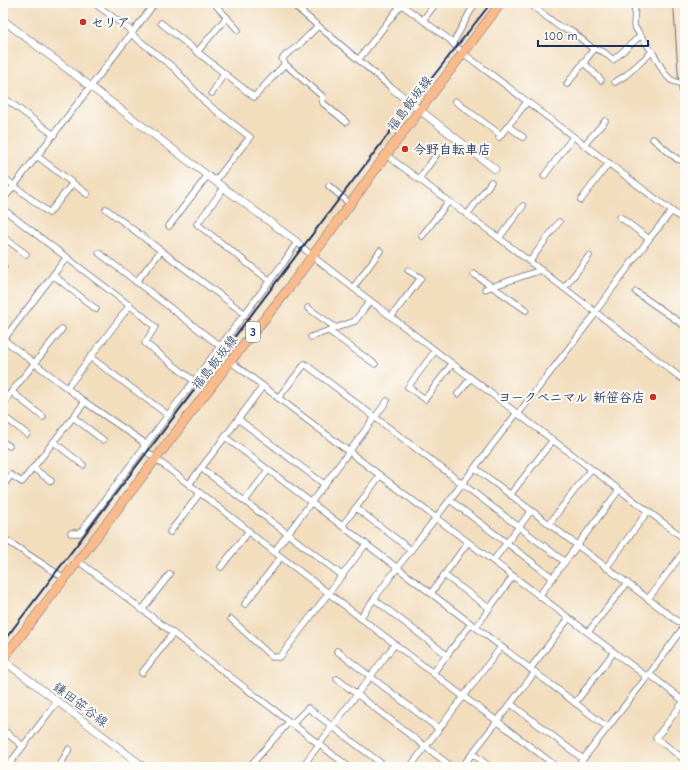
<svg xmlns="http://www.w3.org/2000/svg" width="688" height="770" font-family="'Comic Neue','Klee One',sans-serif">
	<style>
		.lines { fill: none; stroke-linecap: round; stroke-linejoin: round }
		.minor-casing { stroke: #666c7f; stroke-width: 7 }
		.tertiary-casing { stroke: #666c7f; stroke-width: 8 }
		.secondary-casing { stroke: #666c7f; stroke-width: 10 }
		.primary-casing { stroke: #666c7f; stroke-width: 10 }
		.minor { stroke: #fff; stroke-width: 5.5 }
		.tertiary { stroke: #fff; stroke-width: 7 }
		.secondary { stroke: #fde4d1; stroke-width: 8 }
		.primary { stroke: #fabb8c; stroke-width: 9 }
		.rail { stroke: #1b2f5e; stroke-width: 2 }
		.poi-dot { fill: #c8321e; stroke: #fdfcf7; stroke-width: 1.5 }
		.labels { text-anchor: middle; stroke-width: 4; stroke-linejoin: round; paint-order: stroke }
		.shield { fill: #fdfcf7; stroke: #5f6c8c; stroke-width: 1 }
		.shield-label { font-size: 12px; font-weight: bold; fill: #1b2f5e }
		.poi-label { font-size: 13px; font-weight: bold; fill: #1b2f5e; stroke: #fdfcf7; text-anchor: start }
		.street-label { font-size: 13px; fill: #1b2f5e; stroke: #fdfcf7 }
	</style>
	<rect width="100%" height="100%" fill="#fdfcf7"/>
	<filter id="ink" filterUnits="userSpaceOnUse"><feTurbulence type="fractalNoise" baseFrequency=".025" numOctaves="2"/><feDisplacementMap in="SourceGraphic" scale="8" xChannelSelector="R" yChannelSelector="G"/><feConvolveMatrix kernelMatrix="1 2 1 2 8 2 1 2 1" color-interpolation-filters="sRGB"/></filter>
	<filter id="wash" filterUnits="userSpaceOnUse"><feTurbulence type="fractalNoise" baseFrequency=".012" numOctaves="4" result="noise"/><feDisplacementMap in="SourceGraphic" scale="16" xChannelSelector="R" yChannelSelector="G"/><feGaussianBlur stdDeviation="0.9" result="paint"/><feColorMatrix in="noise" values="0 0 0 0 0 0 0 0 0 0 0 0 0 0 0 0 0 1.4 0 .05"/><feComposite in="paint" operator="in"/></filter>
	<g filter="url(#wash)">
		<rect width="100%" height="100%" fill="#f2ddbd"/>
	</g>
	<g filter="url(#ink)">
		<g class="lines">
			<defs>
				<g id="minor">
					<polyline points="94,3 133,32"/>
					<polyline points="214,3 238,30"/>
					<polyline points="291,3 393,89"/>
					<polyline points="399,3 450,40 456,47 464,52"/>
					<polyline points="529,3 561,28 571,30 592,48 604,52 613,60 640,36"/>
					<polyline points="635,3 634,26 653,53 665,74 671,80 684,85"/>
					<polyline points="301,11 306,3"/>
					<polyline points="423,20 436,3"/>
					<polyline points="161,23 254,97 285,64 322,96 323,103 346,122"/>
					<polyline points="131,34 174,68 205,102 250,137 215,181"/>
					<polyline points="453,43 475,3"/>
					<polyline points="197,52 227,17"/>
					<polyline points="463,53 685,221"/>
					<polyline points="359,59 401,5"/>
					<polyline points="583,62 601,80"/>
					<polyline points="285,64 282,59 287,54 298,46 318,26"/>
					<polyline points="615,82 625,76 652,52"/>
					<polyline points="567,84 594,49"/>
					<polyline points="212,93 224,74"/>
					<polyline points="3,97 54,135"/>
					<polyline points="455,101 501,135"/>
					<polyline points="508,126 523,137"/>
					<polyline points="499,137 527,102"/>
					<polyline points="653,139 677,159 685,161"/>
					<polyline points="584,145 605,121"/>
					<polyline points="386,155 499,238 685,381"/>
					<polyline points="37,156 87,194"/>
					<polyline points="544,176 573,137"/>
					<polyline points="3,177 49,213 73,183"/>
					<polyline points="419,179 442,147"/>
					<polyline points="329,186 350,204"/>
					<polyline points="224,188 197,224 270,281"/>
					<polyline points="3,200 155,3"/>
					<polyline points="581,200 609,163"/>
					<polyline points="3,209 142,315 155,327 145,343 194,381"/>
					<polyline points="106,209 245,314"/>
					<polyline points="467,215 491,182"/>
					<polyline points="620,217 649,239"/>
					<polyline points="169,226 208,175"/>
					<polyline points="422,236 449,201"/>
					<polyline points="3,237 26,254"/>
					<polyline points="499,238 523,206"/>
					<polyline points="99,253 220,346"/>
					<polyline points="530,261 559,222"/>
					<polyline points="3,266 4,267"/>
					<polyline points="474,274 526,310"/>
					<polyline points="53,275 96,309"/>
					<polyline points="136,282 161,251"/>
					<polyline points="353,288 380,251"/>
					<polyline points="564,288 589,256"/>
					<polyline points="485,289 541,270"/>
					<polyline points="636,292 685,326"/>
					<polyline points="308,308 336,328"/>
					<polyline points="595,312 649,239 672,211"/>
					<polyline points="391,317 421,278 408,270"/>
					<polyline points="329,331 355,350 375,364"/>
					<polyline points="311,337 355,321 370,301"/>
					<polyline points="3,339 85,402 142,441 147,452 243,526 255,537 464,697 497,721 557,767"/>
					<polyline points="4,339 67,257"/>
					<polyline points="435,351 408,387 425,399 452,364"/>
					<polyline points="90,357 168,415"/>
					<polyline points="230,361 436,518 647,677"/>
					<polyline points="67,388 130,305"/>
					<polyline points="12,392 43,417"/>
					<polyline points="458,394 471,378"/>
					<polyline points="278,398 305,364 565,562"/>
					<polyline points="3,405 9,395 62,329"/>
					<polyline points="518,414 596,313"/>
					<polyline points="3,416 27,434"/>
					<polyline points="73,417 103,440"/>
					<polyline points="238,419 324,484"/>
					<polyline points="225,437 607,727"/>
					<polyline points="3,442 9,446"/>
					<polyline points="54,442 83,465"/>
					<polyline points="33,468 51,481"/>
					<polyline points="201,468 343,576"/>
					<polyline points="475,468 684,626"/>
					<polyline points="189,484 225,437 263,386"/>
					<polyline points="3,486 11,475 22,482 85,402"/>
					<polyline points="510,495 553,440"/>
					<polyline points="450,500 553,578"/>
					<polyline points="245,501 268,470"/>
					<polyline points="356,508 411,550"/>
					<polyline points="549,524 591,469"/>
					<polyline points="342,526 380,476"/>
					<polyline points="170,532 200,493"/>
					<polyline points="71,533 80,533 168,415 284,262 297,242 312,256 334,273 518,414 685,539"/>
					<polyline points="3,538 64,578"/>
					<polyline points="274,552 387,401"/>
					<polyline points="77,560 349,767"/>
					<polyline points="493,561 531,511"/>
					<polyline points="221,567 249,531"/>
					<polyline points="606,568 648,511"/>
					<polyline points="444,575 489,608"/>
					<polyline points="431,593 468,542"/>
					<polyline points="539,596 619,490"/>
					<polyline points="374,599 447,655"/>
					<polyline points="648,599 685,550"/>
					<polyline points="245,604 281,557"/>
					<polyline points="142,610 170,574"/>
					<polyline points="360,618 397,568 517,413"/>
					<polyline points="231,619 272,657 280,657 366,544"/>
					<polyline points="476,627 513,576"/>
					<polyline points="588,632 627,583"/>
					<polyline points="337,651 439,729"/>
					<polyline points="530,669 569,618"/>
					<polyline points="142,673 173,633"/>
					<polyline points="433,673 471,624"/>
					<polyline points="649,674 685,702"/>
					<polyline points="337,679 452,767"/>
					<polyline points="684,701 656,738 685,760"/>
					<polyline points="575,703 614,652"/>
					<polyline points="511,704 583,759"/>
					<polyline points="292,724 308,708 386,767"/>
					<polyline points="3,730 23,746"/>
					<polyline points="473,754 490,767"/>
					<polyline points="7,767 57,702"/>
					<polyline points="59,767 69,749"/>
					<polyline points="249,767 289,722"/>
					<polyline points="302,767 395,644"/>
					<polyline points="410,767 501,647"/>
					<polyline points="462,767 535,672"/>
					<polyline points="577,767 647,677 685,625"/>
				</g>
				<g id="tertiary">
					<polyline points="3,20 224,188 297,242"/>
					<polyline points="393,89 495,169"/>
					<polyline points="3,660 144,767"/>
				</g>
				<polyline id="secondary" points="678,3 685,110"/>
				<polyline id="primary" points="3,659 232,359 286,292 386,155 501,3"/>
			</defs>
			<!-- minor casing -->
			<use href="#minor" class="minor-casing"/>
			<!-- tertiary casing -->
			<use href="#tertiary" class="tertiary-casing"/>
			<!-- secondary casing -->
			<use href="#secondary" class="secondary-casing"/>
			<!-- primary casing -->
			<use href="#primary" class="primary-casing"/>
			<!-- minor -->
			<use href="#minor" class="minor"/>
			<!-- tertiary -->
			<use href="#tertiary" class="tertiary"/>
			<!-- secondary -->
			<use href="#secondary" class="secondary"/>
			<!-- primary -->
			<use href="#primary" class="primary"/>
			<!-- rail -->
			<polyline class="rail" points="3,642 412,103 491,3"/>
		</g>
	</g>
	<!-- markers -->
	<g class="poi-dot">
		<circle cx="83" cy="22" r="4"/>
		<circle cx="405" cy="149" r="4"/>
		<circle cx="653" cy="397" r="4"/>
	</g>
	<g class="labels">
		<!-- shield labels -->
		<rect class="shield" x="246" y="322" width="14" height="20" rx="3"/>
		<g class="shield-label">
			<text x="253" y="336">3</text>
		</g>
		<!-- poi labels -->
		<g class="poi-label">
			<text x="91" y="27">セリア</text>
			<text x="413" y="154">今野自転車店</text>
			<text x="645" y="402" text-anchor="end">ヨークベニマル 新笹谷店</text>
		</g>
		<!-- street labels -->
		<g class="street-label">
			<text transform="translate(409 103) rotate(-53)" y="5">福島飯坂線</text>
			<text transform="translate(214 362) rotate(-52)" y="5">福島飯坂線</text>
			<text transform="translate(81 704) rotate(37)" y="5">鎌田笹谷線</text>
		</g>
	</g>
	<!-- margin -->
	<rect width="688" height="770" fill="none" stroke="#fdfcf7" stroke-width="16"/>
	<!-- scale -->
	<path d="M538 40v6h110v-6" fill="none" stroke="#1b2f5e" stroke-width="2"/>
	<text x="544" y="40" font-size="12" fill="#1b2f5e" stroke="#fdfcf7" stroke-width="3" paint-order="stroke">100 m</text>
</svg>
